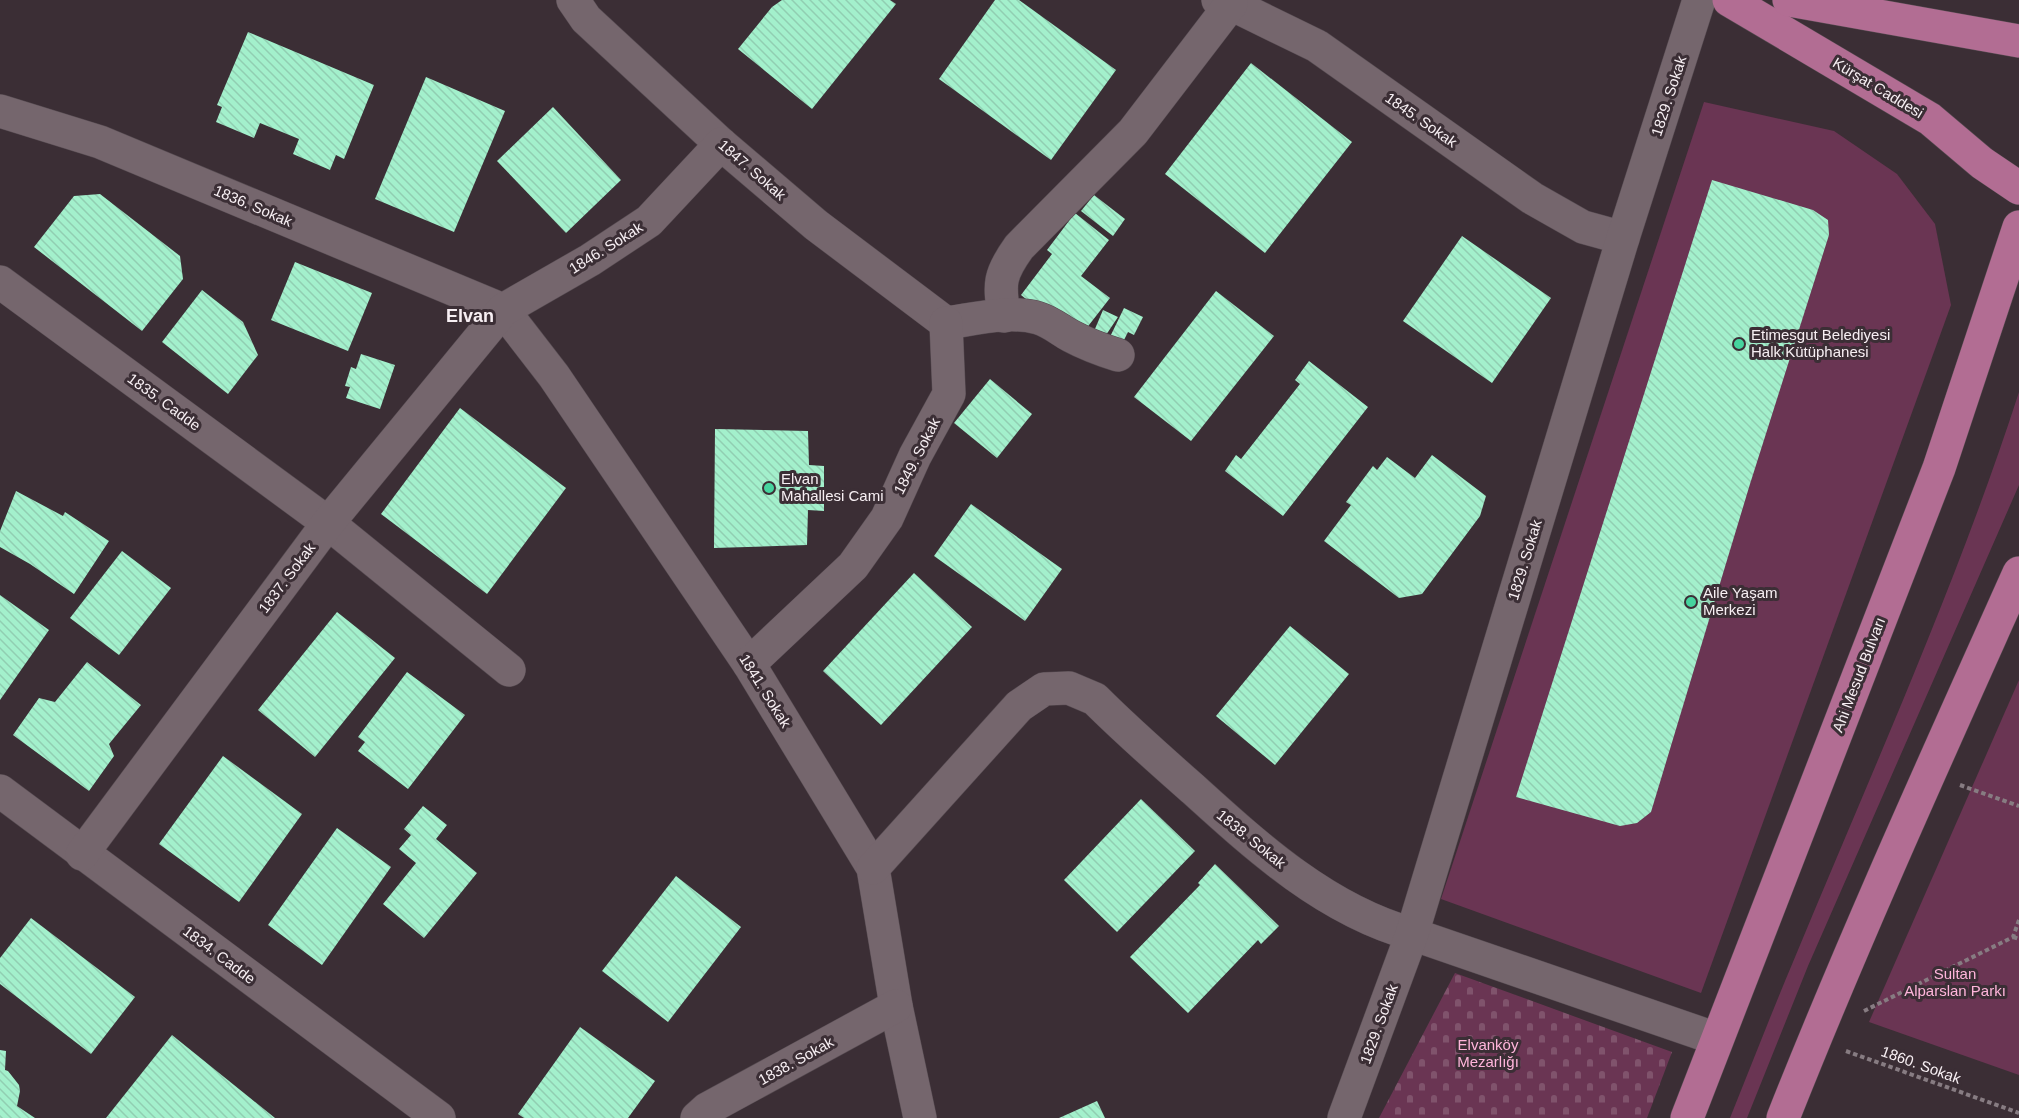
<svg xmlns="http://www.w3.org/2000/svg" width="2019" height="1118" font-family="Arial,sans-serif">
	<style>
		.green { fill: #6a3553 }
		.cemetery { fill: url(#cemetery-stones) }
		.building { fill: url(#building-back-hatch) }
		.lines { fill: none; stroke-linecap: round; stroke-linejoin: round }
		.minor-casing { stroke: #554a50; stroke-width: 34 }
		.major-casing { stroke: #554a50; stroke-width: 34 }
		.path { stroke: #877c82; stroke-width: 4; stroke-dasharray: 4.5 3; stroke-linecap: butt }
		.minor { stroke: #75666d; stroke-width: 33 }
		.major { stroke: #b26d93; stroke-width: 33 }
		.poi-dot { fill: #46d49e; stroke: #3b2e35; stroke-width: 2 }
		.labels { text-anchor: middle; stroke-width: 6; stroke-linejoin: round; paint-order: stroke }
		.street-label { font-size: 15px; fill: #f7eff3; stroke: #3b2e35 }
		.poi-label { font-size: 15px; fill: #f7eff3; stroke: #3b2e35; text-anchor: start }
		.park-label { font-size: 15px; fill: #ffb5db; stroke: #3b2e35 }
		.quarter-label { font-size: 18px; font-weight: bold; fill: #f7eff3; stroke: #3b2e35 }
	</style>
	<defs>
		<pattern id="cemetery-stones" width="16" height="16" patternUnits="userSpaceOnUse" patternTransform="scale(1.5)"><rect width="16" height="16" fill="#6a3553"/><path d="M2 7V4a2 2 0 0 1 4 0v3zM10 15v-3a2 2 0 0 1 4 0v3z" fill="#80536c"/></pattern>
		<pattern id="building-back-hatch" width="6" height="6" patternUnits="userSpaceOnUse" patternTransform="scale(1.5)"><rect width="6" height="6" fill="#a3f0cc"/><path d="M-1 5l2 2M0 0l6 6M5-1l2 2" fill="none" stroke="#91ceb2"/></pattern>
	</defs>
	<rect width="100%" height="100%" fill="#3b2e35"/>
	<!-- green -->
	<g class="green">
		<polygon points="1704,102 1834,131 1897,174 1935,224 1951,305 1701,993 1441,899"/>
		<path d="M2019,392V485L1808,966L1747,1118H1730C1751,1066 1771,1014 1793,962C1871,773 1956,587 2019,392Z"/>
		<polygon points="2019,680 2019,1075 1869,1022"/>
	</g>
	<!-- cemetery -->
	<polygon class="cemetery" points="1455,973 1672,1052 1647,1118 1379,1118"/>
	<!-- building -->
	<g class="building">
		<polygon points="782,0 890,0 896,4 812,109 738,49 772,7"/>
		<polygon points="995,0 1019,0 1116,70 1051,160 939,79"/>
		<polygon points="248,32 374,85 344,159 336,155 330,170 293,154 299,139 260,123 254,138 216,122 222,107 217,105"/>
		<polygon points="1251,63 1352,142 1265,253 1165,174"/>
		<polygon points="426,77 505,111 454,232 375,199"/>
		<polygon points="553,107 621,180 566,233 497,161"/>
		<polygon points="1712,180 1813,210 1828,220 1829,235 1750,484 1651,812 1637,823 1620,826 1516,797"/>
		<polygon points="100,194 180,256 183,279 142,331 34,247 74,196"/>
		<polygon points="1094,195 1125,219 1113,236 1081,211"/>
		<polygon points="1075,213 1109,240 1081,276 1110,298 1082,334 1056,323 1021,295 1052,254 1047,250"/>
		<polygon points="1462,236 1551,298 1492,383 1403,321"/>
		<polygon points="295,262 372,293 348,351 271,320"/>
		<polygon points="202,290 243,322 258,355 228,394 162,342"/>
		<polygon points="1216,291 1274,336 1191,441 1134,397"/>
		<polygon points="1124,308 1143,317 1134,335 1128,332 1120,348 1108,341"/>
		<polygon points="1103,310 1118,317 1102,341 1092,336"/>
		<polygon points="361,354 395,365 380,409 346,398 350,387 345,386 351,367 356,369"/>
		<polygon points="1309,361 1368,407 1283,516 1225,471 1236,455 1241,459 1300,384 1295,380"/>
		<polygon points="990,379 1032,414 997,458 954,423"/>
		<polygon points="460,408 566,488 487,594 381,514"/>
		<polygon points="715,429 808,431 809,465 824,466 824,511 808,510 807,545 714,548"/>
		<polygon points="1432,455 1486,496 1480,516 1422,594 1399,598 1324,541 1351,505 1346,502 1373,466 1377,470 1387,457 1415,478"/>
		<polygon points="16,491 63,516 65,512 109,541 74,594 30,564 0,547 0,531"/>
		<polygon points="971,504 1062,569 1025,621 934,556"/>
		<polygon points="122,551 171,588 119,655 70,618"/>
		<polygon points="914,573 972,627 881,725 823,671"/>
		<polygon points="0,595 49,630 0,700"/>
		<polygon points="337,612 395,658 315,757 258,710"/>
		<polygon points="1290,626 1349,674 1275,765 1216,716"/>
		<polygon points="87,662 141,705 109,744 114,756 89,791 13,735 39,698 55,702"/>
		<polygon points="407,672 465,715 408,789 358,751 365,742 358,737"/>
		<polygon points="223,756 302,814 239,902 159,844"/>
		<polygon points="1141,799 1195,851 1117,932 1064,880"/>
		<polygon points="423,806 447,825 436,839 477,873 424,938 383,904 416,863 399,849 411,835 404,829"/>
		<polygon points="337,828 391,867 322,965 268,925"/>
		<polygon points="1215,864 1279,926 1261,944 1258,940 1188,1013 1130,957 1200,885 1198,883"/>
		<polygon points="676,876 741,927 668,1022 602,971"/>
		<polygon points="31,918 135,997 91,1054 0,984 0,958"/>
		<polygon points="580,1027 655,1081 628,1118 524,1118 518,1114"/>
		<polygon points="172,1035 275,1118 106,1118"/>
		<polygon points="0,1050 6,1051 5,1070 8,1071 19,1085 20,1091 17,1106 35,1118 0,1118"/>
		<polygon points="1097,1101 1105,1118 1059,1118"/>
	</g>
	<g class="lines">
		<defs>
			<g id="minor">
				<polyline points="573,0 586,19 721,144 816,225 946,323"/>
				<polyline points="1218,0 1231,4 1317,46 1532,198 1583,227 1623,238"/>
				<polyline points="0,111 100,142 503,310"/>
				<polyline points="0,282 328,523 509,670"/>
				<polyline points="503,310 554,376 749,664 873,868 896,1006 920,1118"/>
				<path d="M1004,316C999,283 999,275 1019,247L1133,132L1231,4"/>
				<path d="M946,323C975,319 1010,310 1038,318C1051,322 1060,330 1071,336C1086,344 1102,350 1118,355"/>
				<polyline points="749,664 853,566 887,518 915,456 949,394 946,323"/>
				<polyline points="0,791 439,1118"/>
				<polyline points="82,854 328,523 503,310 590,260 649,221 721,144"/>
				<path d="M873,868L1019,706L1044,689L1069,688L1095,699C1126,730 1160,760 1193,789C1258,848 1326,910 1412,934L1717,1039"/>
				<polyline points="697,1118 707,1109 896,1006"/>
				<polyline points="1344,1118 1412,934 1623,238 1699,0"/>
			</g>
			<g id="major">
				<polyline points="1729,0 1930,119 1982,163 2019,188"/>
				<polyline points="1789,0 2019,41"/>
				<polyline points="1687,1118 1939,468 2019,227"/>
				<path d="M1783,1118C1856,934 1938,754 2019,573"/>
			</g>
		</defs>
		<!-- minor casing -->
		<use href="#minor" class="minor-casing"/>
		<!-- major casing -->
		<use href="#major" class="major-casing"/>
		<!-- path -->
		<g class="path">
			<polyline points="1960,785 2019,806"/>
			<polyline points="2013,937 2019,939"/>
			<polyline points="1864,1011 2013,937 2019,920"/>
			<polyline points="1846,1051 2019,1113"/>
		</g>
		<!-- minor -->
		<use href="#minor" class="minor"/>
		<!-- major -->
		<use href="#major" class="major"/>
	</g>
	<!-- markers -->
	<g class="poi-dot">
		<circle cx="1739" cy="344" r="6"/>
		<circle cx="769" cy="488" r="6"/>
		<circle cx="1691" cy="602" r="6"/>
	</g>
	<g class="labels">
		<!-- street labels -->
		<g class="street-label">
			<text transform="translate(1878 88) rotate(31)" y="5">Kürşat Caddesi</text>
			<text transform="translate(1669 96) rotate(-72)" y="5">1829. Sokak</text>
			<text transform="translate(1421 120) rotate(35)" y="5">1845. Sokak</text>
			<text transform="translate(752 170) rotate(41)" y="5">1847. Sokak</text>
			<text transform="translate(253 206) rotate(23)" y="5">1836. Sokak</text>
			<text transform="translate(606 248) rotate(-32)" y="5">1846. Sokak</text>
			<text transform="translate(164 402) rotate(36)" y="5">1835. Cadde</text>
			<text transform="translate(917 456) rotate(-63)" y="5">1849. Sokak</text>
			<text transform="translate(1525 560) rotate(-73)" y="5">1829. Sokak</text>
			<text transform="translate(287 578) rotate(-53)" y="5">1837. Sokak</text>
			<text transform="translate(1859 675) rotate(-69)" y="5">Ahi Mesud Bulvarı</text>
			<text transform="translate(765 691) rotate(58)" y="5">1841. Sokak</text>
			<text transform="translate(1251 839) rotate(39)" y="5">1838. Sokak</text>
			<text transform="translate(219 955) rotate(37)" y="5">1834. Cadde</text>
			<text transform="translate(1379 1024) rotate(-70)" y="5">1829. Sokak</text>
			<text transform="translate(796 1061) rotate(-29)" y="5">1838. Sokak</text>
			<text transform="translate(1921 1065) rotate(20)" y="5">1860. Sokak</text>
		</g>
		<!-- poi labels -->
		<g class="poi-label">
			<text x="1751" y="340">Etimesgut Belediyesi<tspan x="1751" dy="17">Halk Kütüphanesi</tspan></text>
			<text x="781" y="484">Elvan<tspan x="781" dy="17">Mahallesi Cami</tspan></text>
			<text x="1703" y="598">Aile Yaşam<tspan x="1703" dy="17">Merkezi</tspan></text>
		</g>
		<!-- park labels -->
		<g class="park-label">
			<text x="1955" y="979">Sultan<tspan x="1955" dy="17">Alparslan Parkı</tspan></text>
			<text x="1488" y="1050">Elvanköy<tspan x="1488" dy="17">Mezarlığı</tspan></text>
		</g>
		<!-- quarter labels -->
		<g class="quarter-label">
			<text x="470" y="322">Elvan</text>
		</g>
	</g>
</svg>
